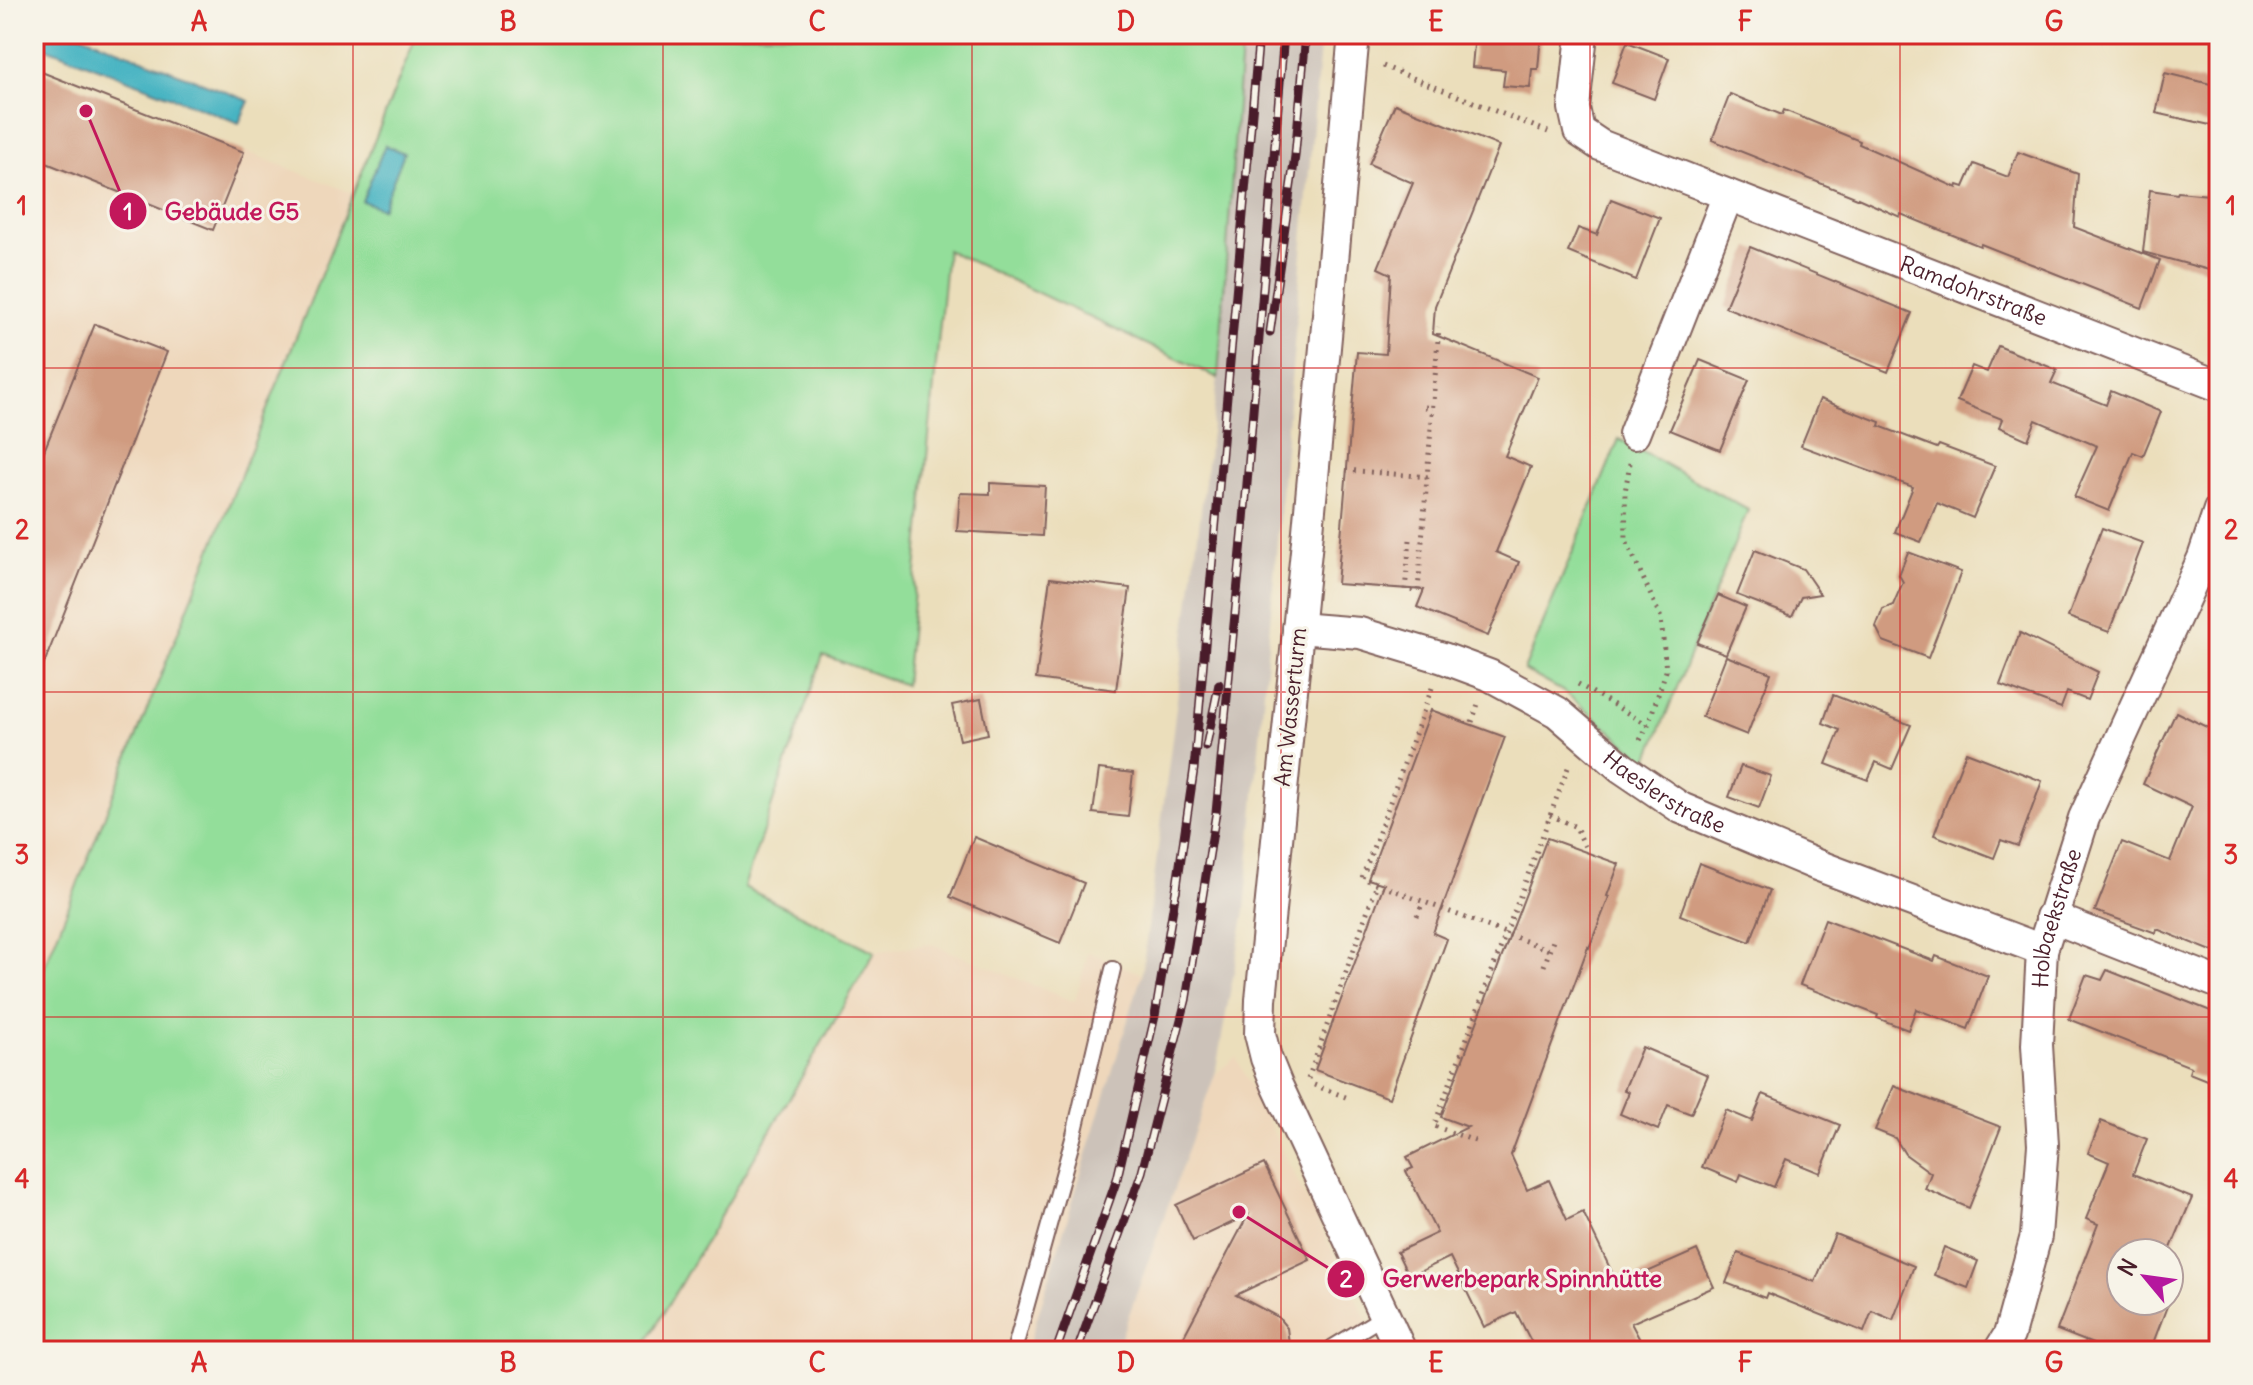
<svg xmlns="http://www.w3.org/2000/svg" width="2253" height="1385" font-family="Delius,sans-serif">
	<style>
		.built { fill: #eed7bb }
		.industrial { fill: #ccc2b9 }
		.green { fill: #93de9a; stroke: #6e7e62; stroke-width: 2 }
		.water { fill: #46b4c2; stroke: #486a76; stroke-width: 2 }
		.building { fill: #d09b80 }
		.lines { fill: none; stroke-linecap: round; stroke-linejoin: round }
		.lane-casing { stroke: #82625d; stroke-width: 18 }
		.street-casing { stroke: #82625d; stroke-width: 34 }
		.path { stroke: #82625d; stroke-width: 5; stroke-dasharray: 2 6; stroke-linecap: butt }
		.lane { stroke: #fff; stroke-width: 14 }
		.street { stroke: #fff; stroke-width: 30 }
		.rail-casing { stroke: #4a1f2b; stroke-width: 9 }
		.rail { stroke: #f7f3e8; stroke-width: 6; stroke-dasharray: 18; stroke-linecap: butt }
		.grid { fill: none; stroke: #d62828; stroke-width: 2; stroke-opacity: 0.55 }
		.labels { text-anchor: middle; stroke-width: 6; stroke-linejoin: round; paint-order: stroke }
		.street-label { font-size: 22px; fill: #4a1f2b; stroke: #f7f3e8 }
		.leader { fill: none; stroke: #c2185b; stroke-width: 3 }
		.callout-dot { fill: #c2185b; stroke: #f7f3e8; stroke-width: 3 }
		.mark-label { font-size: 24px; text-anchor: middle; font-weight: bold; fill: #fff }
		.callout-label { font-size: 24px; text-anchor: middle; font-weight: bold; fill: #c2185b; stroke: #f7f3e8; stroke-width: 6; stroke-linejoin: round; paint-order: stroke }
		.neatline { fill: none; stroke: #d62828; stroke-width: 3 }
		.grid-label { font-size: 26px; text-anchor: middle; font-weight: bold; fill: #d62828 }
	</style>
	<rect width="100%" height="100%" fill="#f7f3e8"/>
	<filter id="ink" filterUnits="userSpaceOnUse"><feTurbulence type="fractalNoise" baseFrequency=".0125" numOctaves="2"/><feDisplacementMap in="SourceGraphic" scale="16" xChannelSelector="R" yChannelSelector="G"/><feConvolveMatrix kernelMatrix="1 2 1 2 8 2 1 2 1" color-interpolation-filters="sRGB"/></filter>
	<filter id="wash" filterUnits="userSpaceOnUse"><feTurbulence type="fractalNoise" baseFrequency=".006" numOctaves="4" result="noise"/><feDisplacementMap in="SourceGraphic" scale="32" xChannelSelector="R" yChannelSelector="G"/><feGaussianBlur stdDeviation="1.8" result="paint"/><feColorMatrix in="noise" values="0 0 0 0 0 0 0 0 0 0 0 0 0 0 0 0 0 1.4 0 .05"/><feComposite in="paint" operator="in"/></filter>
	<g filter="url(#wash)">
		<rect width="100%" height="100%" fill="#ebdebb"/>
		<!-- built -->
		<g class="built">
			<polygon points="34,69 447,230 905,685 823,655 744,887 875,952 932,944 1075,1002 1088,952 1142,974 1027,1351 34,1351"/>
			<polygon points="1236,1057 1382,1351 1116,1351 1215,1074"/>
		</g>
		<!-- industrial -->
		<polygon class="industrial" points="1242,34 1321,34 1245,910 1215,1074 1116,1351 1027,1351 1142,974 1218,378"/>
		<!-- green -->
		<g class="green">
			<polygon points="417,34 1242,34 1218,378 947,250 905,685 823,655 744,887 875,952 641,1351 34,1351 34,993"/>
			<polygon points="1619,439 1748,510 1647,762 1566,693 1524,670"/>
		</g>
		<!-- water -->
		<g class="water">
			<polygon points="34,34 79,34 249,101 239,123 34,43"/>
			<polygon points="385,145 404,153 382,209 362,201"/>
		</g>
		<g id="blocks">
			<!-- building -->
			<g class="building">
				<polygon points="1475,34 1541,34 1538,69 1532,69 1530,88 1503,86 1505,70 1472,67"/>
				<polygon points="1627,42 1669,58 1654,99 1612,83"/>
				<polygon points="34,69 244,152 213,230 34,158"/>
				<polygon points="2165,73 2219,86 2219,127 2156,113"/>
				<polygon points="1730,94 1782,115 1784,110 1860,141 1859,144 1957,188 1958,185 1964,187 1974,164 2008,177 2018,152 2078,174 2074,227 2160,260 2142,308 1981,244 1980,246 1901,214 1900,217 1860,199 1712,140"/>
				<polygon points="1395,104 1499,146 1435,306 1433,334 1538,377 1505,456 1531,467 1496,552 1519,562 1488,636 1417,607 1424,590 1337,584 1357,352 1386,354 1391,274 1378,268 1413,183 1369,164"/>
				<polygon points="2150,190 2177,194 2178,192 2219,196 2218,237 2209,270 2143,252"/>
				<polygon points="1611,199 1660,218 1636,280 1568,252 1578,228 1597,235"/>
				<polygon points="1750,247 1912,313 1888,372 1725,307"/>
				<polygon points="95,324 167,352 36,684 34,476"/>
				<polygon points="1998,346 2057,370 2051,383 2106,405 2111,391 2161,412 2143,456 2133,452 2109,511 2074,497 2097,446 2036,420 2028,440 1999,427 2002,419 1957,401 1972,366 1987,372"/>
				<polygon points="1700,360 1749,380 1720,450 1670,430"/>
				<polygon points="1820,399 1880,422 1879,426 1937,448 1939,445 1995,466 1973,518 1937,503 1921,542 1895,532 1913,487 1801,446"/>
				<polygon points="990,483 1045,486 1042,536 957,531 960,493 990,494"/>
				<polygon points="2102,528 2143,543 2109,632 2068,617"/>
				<polygon points="1755,550 1803,569 1820,594 1801,597 1792,616 1737,595"/>
				<polygon points="1908,552 1961,572 1928,658 1883,641 1876,627 1883,609 1893,605 1903,582 1899,575"/>
				<polygon points="1050,578 1130,588 1116,690 1036,679"/>
				<polygon points="1718,595 1746,607 1726,654 1697,643"/>
				<polygon points="2020,633 2098,672 2087,700 2067,692 2061,708 2000,685"/>
				<polygon points="1726,656 1771,673 1747,735 1702,717"/>
				<polygon points="1833,695 1911,725 1892,769 1876,762 1868,780 1826,764 1840,730 1823,723"/>
				<polygon points="981,699 988,734 960,740 952,705"/>
				<polygon points="1431,710 1505,737 1433,933 1447,939 1389,1098 1315,1070 1384,884 1368,879"/>
				<polygon points="2176,712 2219,733 2219,954 2157,929 2156,933 2095,911 2122,842 2170,861 2192,807 2143,784"/>
				<polygon points="1966,752 2042,781 2018,846 2001,840 1994,858 1934,835"/>
				<polygon points="1741,766 1771,776 1759,808 1729,797"/>
				<polygon points="1099,769 1133,773 1128,817 1093,813"/>
				<polygon points="974,837 1084,883 1060,943 950,897"/>
				<polygon points="1547,838 1619,864 1607,896 1609,897 1589,948 1588,947 1511,1155 1527,1190 1549,1180 1567,1220 1583,1212 1618,1285 1697,1250 1714,1287 1631,1323 1646,1351 1536,1351 1516,1312 1484,1327 1450,1257 1409,1277 1397,1252 1437,1233 1406,1171 1413,1168 1407,1157 1468,1127 1441,1117"/>
				<polygon points="1699,863 1770,890 1750,942 1680,915"/>
				<polygon points="1825,919 1934,961 1936,956 1988,976 1968,1029 1916,1009 1908,1030 1877,1018 1878,1015 1800,985"/>
				<polygon points="2107,970 2213,1012 2219,1001 2219,1085 2189,1073 2191,1067 2069,1019 2086,975 2102,980"/>
				<polygon points="1642,1047 1708,1075 1691,1114 1668,1105 1658,1130 1620,1114 1629,1092 1624,1090"/>
				<polygon points="1894,1086 2001,1127 1969,1208 1925,1189 1931,1173 1905,1154 1895,1138 1875,1130"/>
				<polygon points="1763,1094 1840,1125 1820,1173 1786,1159 1774,1187 1741,1174 1738,1182 1702,1167 1726,1110 1752,1121"/>
				<polygon points="2101,1121 2147,1139 2133,1174 2192,1198 2169,1253 2121,1253 2121,1301 2169,1301 2150,1351 2111,1351 2057,1330 2098,1224 2086,1219 2109,1162 2088,1153"/>
				<polygon points="1264,1164 1310,1260 1236,1295 1278,1317 1287,1328 1290,1351 1176,1351 1248,1215 1193,1241 1176,1205"/>
				<polygon points="1835,1234 1914,1266 1893,1320 1872,1311 1864,1332 1767,1293 1765,1298 1726,1283 1738,1253 1815,1282"/>
				<polygon points="1944,1247 1978,1261 1968,1288 1934,1275"/>
			</g>
		</g>
	</g>
	<g filter="url(#ink)">
		<use href="#blocks" fill-opacity="0" stroke="#82625d" stroke-width="2"/>
		<g class="lines">
			<defs>
				<g id="lane">
					<polyline points="1014,1351 1074,1135 1113,969"/>
					<polyline points="1330,1351 1333,1347 1384,1316"/>
				</g>
				<g id="street">
					<polyline points="1354,34 1308,531 1261,1000 1260,1034 1266,1058 1277,1085 1401,1351"/>
					<path id="s1" d="M1582,34L1574,108L1579,131L1600,145L2219,386"/>
					<polyline points="1634,434 1728,195"/>
					<path id="s2" d="M1298,628L1360,633L1443,658L1489,675L1557,712L1622,768L1681,808L1817,865L2042,950"/>
					<polyline points="2051,917 2219,983"/>
					<path id="s3" d="M1999,1351L2009,1335L2036,1236L2043,1145L2037,1045L2042,950L2084,818L2203,558L2219,510"/>
				</g>
			</defs>
			<!-- lane casing -->
			<use href="#lane" class="lane-casing"/>
			<!-- street casing -->
			<use href="#street" class="street-casing"/>
			<!-- path -->
			<g class="path">
				<polyline points="1383,66 1548,132"/>
				<polyline points="1425,407 1433,408"/>
				<polyline points="1630,463 1625,492 1626,540 1661,618 1666,671 1648,725 1638,744"/>
				<polyline points="1346,470 1429,477"/>
				<polyline points="1410,540 1405,590 1418,591 1439,327"/>
				<polyline points="1578,684 1648,725"/>
				<polyline points="1432,688 1362,878 1549,950"/>
				<polyline points="1472,722 1478,704"/>
				<polyline points="1550,815 1576,827 1585,847"/>
				<polyline points="1417,916 1423,902"/>
				<polyline points="1544,966 1554,938"/>
				<polyline points="1308,1079 1377,884"/>
				<polyline points="1314,1085 1351,1099"/>
				<polyline points="1475,1141 1434,1126 1569,765"/>
			</g>
			<!-- lane -->
			<use href="#lane" class="lane"/>
			<!-- street -->
			<use href="#street" class="street"/>
			<defs>
				<g id="rail">
					<polyline points="1270,332 1295,156 1306,34"/>
					<polyline points="1206,747 1219,684"/>
					<polyline points="1176,892 1194,769 1259,34"/>
					<polyline points="1056,1351 1117,1179 1155,1016 1177,884"/>
					<polyline points="1077,1351 1142,1172 1186,1000 1216,813 1244,520 1284,34"/>
				</g>
			</defs>
			<!-- rail casing -->
			<use href="#rail" class="rail-casing"/>
			<!-- rail -->
			<use href="#rail" class="rail"/>
		</g>
	</g>
	<!-- grid -->
	<path class="grid" d="M353,34V1351M663,34V1351M972,34V1351M1281,34V1351M1590,34V1351M1900,34V1351M34,368H2219M34,692H2219M34,1017H2219"/>
	<g class="labels">
		<!-- street labels -->
		<g class="street-label">
			<text dy="8" stroke="none"><textPath href="#s1" startOffset="524">Ramdohrstraße</textPath></text>
			<text transform="translate(1290 707) rotate(-84)" y="8">Am Wasserturm</text>
			<text dy="8" stroke="none"><textPath href="#s2" startOffset="410">Haeslerstraße</textPath></text>
			<text dy="8" stroke="none"><textPath href="#s3" startOffset="442">Holbaekstraße</textPath></text>
		</g>
	</g>
	<!-- callouts -->
	<path class="leader" d="M86 111L128 211M1239 1212L1346 1279"/>
	<g class="callout-dot">
		<circle cx="86" cy="111" r="8"/>
		<circle cx="1239" cy="1212" r="8"/>
		<circle cx="128" cy="211" r="20"/>
		<circle cx="1346" cy="1279" r="20"/>
	</g>
	<g class="mark-label">
		<text x="128" y="220">1</text>
		<text x="1346" y="1287">2</text>
	</g>
	<g class="callout-label">
		<text x="232" y="220">Gebäude G5</text>
		<text x="1522" y="1287">Gerwerbepark Spinnhütte</text>
	</g>
	<!-- margin -->
	<rect width="2253" height="1385" fill="none" stroke="#f7f3e8" stroke-width="88"/>
	<!-- north arrow -->
	<g transform="translate(2145 1277) rotate(299)"><circle r="38" fill="#f7f3e8" stroke="#b29e9c" stroke-width="2"/>
	<path d="M0-6L14 30L0 20L-14 30Z" fill="#b5179e"/>
	<text y="-12" font-size="22" font-weight="bold" text-anchor="middle" fill="#4a1f2b">N</text>
	</g>
	<rect x="44" y="44" width="2165" height="1297" class="neatline"/>
	<g class="grid-label">
		<text x="199" y="31">A</text>
		<text x="508" y="31">B</text>
		<text x="817" y="31">C</text>
		<text x="1126" y="31">D</text>
		<text x="1436" y="31">E</text>
		<text x="1745" y="31">F</text>
		<text x="2054" y="31">G</text>
		<text x="22" y="215">1</text>
		<text x="2231" y="215">1</text>
		<text x="22" y="539">2</text>
		<text x="2231" y="539">2</text>
		<text x="22" y="864">3</text>
		<text x="2231" y="864">3</text>
		<text x="22" y="1188">4</text>
		<text x="2231" y="1188">4</text>
		<text x="199" y="1372">A</text>
		<text x="508" y="1372">B</text>
		<text x="817" y="1372">C</text>
		<text x="1126" y="1372">D</text>
		<text x="1436" y="1372">E</text>
		<text x="1745" y="1372">F</text>
		<text x="2054" y="1372">G</text>
	</g>
</svg>
